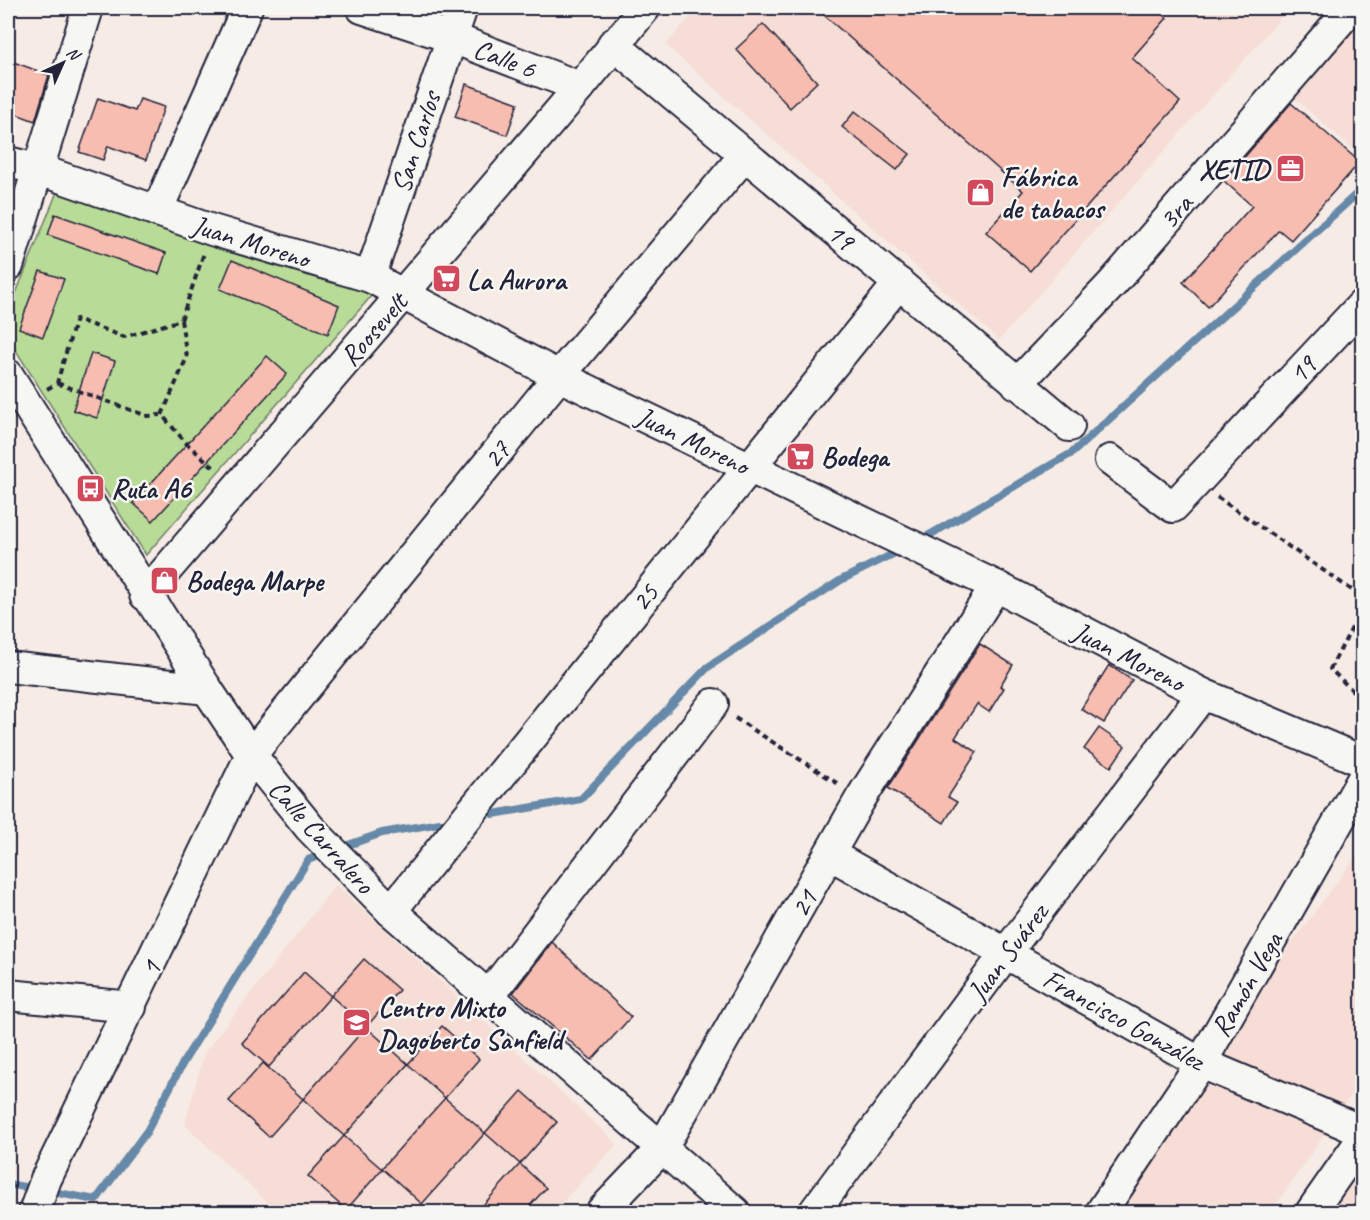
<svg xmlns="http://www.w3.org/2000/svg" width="1370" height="1220" font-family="Caveat,sans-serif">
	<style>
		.built { fill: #f6ddd5 }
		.green { fill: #b8dc97; stroke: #6d7f69; stroke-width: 1.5 }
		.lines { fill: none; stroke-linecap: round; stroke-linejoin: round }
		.stream { stroke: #6689a9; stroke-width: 8 }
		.building { fill: #f7bdb1; stroke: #22223b; stroke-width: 1.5 }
		.minor-casing { stroke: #22223b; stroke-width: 34 }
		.path { stroke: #22223b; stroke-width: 4; stroke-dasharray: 6 4.5; stroke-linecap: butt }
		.minor { stroke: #f6f6f2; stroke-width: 30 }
		.labels { text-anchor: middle; stroke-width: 5; stroke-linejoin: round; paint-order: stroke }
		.street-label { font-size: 28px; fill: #22223b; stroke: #f6f6f2 }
		.poi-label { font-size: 28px; font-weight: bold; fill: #22223b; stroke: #f6f6f2; text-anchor: start }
	</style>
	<rect width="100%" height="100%" fill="#f6ebe5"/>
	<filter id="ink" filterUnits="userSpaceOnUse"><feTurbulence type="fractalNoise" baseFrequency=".0167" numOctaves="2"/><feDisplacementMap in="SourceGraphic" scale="12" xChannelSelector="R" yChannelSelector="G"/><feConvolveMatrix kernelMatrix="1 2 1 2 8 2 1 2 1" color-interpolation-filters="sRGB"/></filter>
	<g filter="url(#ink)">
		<!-- built -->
		<g class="built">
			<polygon points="698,8 1289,8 999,340 666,45"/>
			<polygon points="1362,10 1362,157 1290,94"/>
			<polygon points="1362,849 1362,1079 1271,1212 1091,1212"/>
			<polygon points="336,885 617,1144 553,1212 278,1212 185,1125 204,1053"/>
			<polygon points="1362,1141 1362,1212 1311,1212"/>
		</g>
		<!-- green -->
		<polygon class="green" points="57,192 373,294 146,555 8,338 8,313"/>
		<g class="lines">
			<!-- stream -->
			<g class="stream">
				<polyline points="919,541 1072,453 1362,189"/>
				<polyline points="493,814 581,799 708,667 841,580 903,549"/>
				<polyline points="340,848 382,833 440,823"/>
				<polyline points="8,1184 35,1189"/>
				<polyline points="47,1191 96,1200 147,1131 184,1061 308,860 326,853"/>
			</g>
		</g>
		<!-- building -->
		<g class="building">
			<polygon points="816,8 1156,8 1167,18 1132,58 1180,102 1030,271 986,232 1023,191"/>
			<polygon points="763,24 817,82 790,108 736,49"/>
			<polygon points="8,60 49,75 35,121 8,111"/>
			<polygon points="466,84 518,103 507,135 455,117"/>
			<polygon points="98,98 135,111 140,99 164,107 146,160 108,146 103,160 79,152"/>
			<polygon points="1291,103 1360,162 1291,240 1279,230 1208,307 1183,282 1252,206 1224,181"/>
			<polygon points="855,111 910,154 897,170 842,127"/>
			<polygon points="55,214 166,253 159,274 48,235"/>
			<polygon points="232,260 339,305 328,334 220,289"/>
			<polygon points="40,271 64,279 43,337 19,328"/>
			<polygon points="91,353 115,361 97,418 73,410"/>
			<polygon points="267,356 287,374 153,521 133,503"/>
			<polygon points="980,644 1013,665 1000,686 1004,688 989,712 977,704 955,738 977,752 948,797 957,802 944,823 888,788"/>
			<polygon points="1109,665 1132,680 1104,723 1081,709"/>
			<polygon points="1099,728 1125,746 1111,767 1084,749"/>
			<polygon points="552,942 631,1017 592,1060 513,993"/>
			<polygon points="364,959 399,990 366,1027 331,996"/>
			<polygon points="304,972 331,996 269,1067 242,1043"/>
			<polygon points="442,1026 479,1059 445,1098 408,1064"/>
			<polygon points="366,1027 408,1064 344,1136 303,1099"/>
			<polygon points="263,1063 303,1099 269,1137 229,1101"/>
			<polygon points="522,1091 557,1122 520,1164 485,1133"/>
			<polygon points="445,1098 485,1133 422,1204 382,1168"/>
			<polygon points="344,1136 382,1169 346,1210 308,1176"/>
			<polygon points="520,1164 546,1188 524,1212 477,1212"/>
		</g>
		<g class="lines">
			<defs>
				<g id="minor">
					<polyline points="362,8 450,37 580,87"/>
					<polyline points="613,44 1069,426"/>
					<polyline points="8,162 37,169 212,230 370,277 559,376 996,586 1203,694 1362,761"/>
					<polyline points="157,211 247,8"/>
					<polyline points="8,266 88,8"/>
					<polyline points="370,277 462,8"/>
					<polyline points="8,375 207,689 251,755 310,828 391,911 735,1212"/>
					<polyline points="1017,384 1112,284 1351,8"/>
					<polyline points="1110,460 1173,507 1362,305"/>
					<polyline points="145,595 580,87 645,8"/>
					<polyline points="8,667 207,689"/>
					<polyline points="831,855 1201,1063 1362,1131"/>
					<polyline points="391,911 899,283"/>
					<polyline points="8,995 131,1007"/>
					<polyline points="488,997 713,704"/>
					<polyline points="34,1212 46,1179 251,755 559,376 744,156"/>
					<polyline points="601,1212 662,1148 861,798 996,586"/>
					<polyline points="814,1212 1006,953 1203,694"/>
					<polyline points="1101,1212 1201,1063 1362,780"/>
					<polyline points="1311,1212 1362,1139"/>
				</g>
			</defs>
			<!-- minor casing -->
			<use href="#minor" class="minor-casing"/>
			<!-- path -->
			<g class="path">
				<polyline points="181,320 187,357 162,415 187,444 217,470"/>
				<polyline points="57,383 147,416 161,415"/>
				<polyline points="47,389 57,383 76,319 124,337 181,320 204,253"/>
				<polyline points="1217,497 1362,597"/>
				<polyline points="1362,609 1330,669 1353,691 1362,696"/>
				<polyline points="735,718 840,785"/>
			</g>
			<!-- minor -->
			<use href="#minor" class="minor"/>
		</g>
	</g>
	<!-- icons -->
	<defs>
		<symbol id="office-square" viewBox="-11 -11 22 22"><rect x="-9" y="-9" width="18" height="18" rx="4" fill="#d1495b" stroke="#f6f6f2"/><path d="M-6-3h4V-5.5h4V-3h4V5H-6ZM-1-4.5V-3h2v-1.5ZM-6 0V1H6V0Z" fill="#fff"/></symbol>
		<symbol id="shop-square" viewBox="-11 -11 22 22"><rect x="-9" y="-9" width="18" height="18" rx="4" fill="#d1495b" stroke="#f6f6f2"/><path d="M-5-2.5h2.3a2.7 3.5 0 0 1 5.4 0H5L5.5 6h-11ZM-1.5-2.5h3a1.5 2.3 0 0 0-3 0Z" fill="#fff"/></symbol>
		<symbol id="supermarket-square" viewBox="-11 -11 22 22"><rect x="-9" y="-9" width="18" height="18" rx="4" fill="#d1495b" stroke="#f6f6f2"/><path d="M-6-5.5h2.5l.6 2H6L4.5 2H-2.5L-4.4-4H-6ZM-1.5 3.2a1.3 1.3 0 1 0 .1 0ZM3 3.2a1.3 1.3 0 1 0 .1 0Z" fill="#fff"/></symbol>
		<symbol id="bus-square" viewBox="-11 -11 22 22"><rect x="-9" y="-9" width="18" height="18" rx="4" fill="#d1495b" stroke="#f6f6f2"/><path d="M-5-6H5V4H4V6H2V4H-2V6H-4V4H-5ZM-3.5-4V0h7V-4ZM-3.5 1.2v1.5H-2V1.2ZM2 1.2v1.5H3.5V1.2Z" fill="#fff"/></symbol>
		<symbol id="school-square" viewBox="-11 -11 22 22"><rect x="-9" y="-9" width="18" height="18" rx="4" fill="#d1495b" stroke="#f6f6f2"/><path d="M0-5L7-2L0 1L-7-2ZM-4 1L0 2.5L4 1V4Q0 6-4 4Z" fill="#fff"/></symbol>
	</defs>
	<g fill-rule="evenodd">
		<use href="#office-square" x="1274" y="152" width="33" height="33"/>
		<use href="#shop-square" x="964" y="176" width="33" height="33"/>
		<use href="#supermarket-square" x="430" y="262" width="33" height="33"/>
		<use href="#supermarket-square" x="784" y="440" width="33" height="33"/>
		<use href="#bus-square" x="74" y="472" width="33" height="33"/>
		<use href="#shop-square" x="148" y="564" width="33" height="33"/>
		<use href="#school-square" x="340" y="1006" width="33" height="33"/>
	</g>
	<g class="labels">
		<!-- street labels -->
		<g class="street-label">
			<text transform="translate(505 58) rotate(21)" y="10">Calle 6</text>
			<text transform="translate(415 142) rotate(-72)" y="10">San Carlos</text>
			<text transform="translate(1175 211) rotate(-49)" y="10">3ra</text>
			<text transform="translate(841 236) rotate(39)" y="10">19</text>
			<text transform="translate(251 241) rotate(17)" y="10">Juan Moreno</text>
			<text transform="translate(373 329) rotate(-49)" y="10">Roosevelt</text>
			<text transform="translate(1302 369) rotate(-47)" y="10">19</text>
			<text transform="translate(693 440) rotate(26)" y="10">Juan Moreno</text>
			<text transform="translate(496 454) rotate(-51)" y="10">27</text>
			<text transform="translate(644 597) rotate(-51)" y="10">25</text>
			<text transform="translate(1129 656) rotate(27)" y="10">Juan Moreno</text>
			<text transform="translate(322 836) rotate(48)" y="10">Calle Carralero</text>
			<text transform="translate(803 903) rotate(-60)" y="10">21</text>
			<text transform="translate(1007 952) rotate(-53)" y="10">Juan Suárez</text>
			<text transform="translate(150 968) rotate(-64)" y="10">1</text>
			<text transform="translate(1246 984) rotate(-60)" y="10">Ramón Vega</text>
			<text transform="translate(1124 1019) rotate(29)" y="10">Francisco González</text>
		</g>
		<!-- poi labels -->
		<g class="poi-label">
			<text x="1269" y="179" text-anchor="end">XETID</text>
			<text x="1001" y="186">Fábrica<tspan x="1001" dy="32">de tabacos</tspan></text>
			<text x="467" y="289">La Aurora</text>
			<text x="821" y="466">Bodega</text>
			<text x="111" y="498">Ruta A6</text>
			<text x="186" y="590">Bodega Marpe</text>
			<text x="378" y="1017">Centro Mixto<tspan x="378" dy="32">Dagoberto Sanfield</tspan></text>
		</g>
	</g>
	<!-- margin -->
	<rect width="1370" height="1220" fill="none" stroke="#f6f6f2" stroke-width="30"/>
	<rect x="15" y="15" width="1340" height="1190" fill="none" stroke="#22223b" stroke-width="2" filter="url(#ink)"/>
	<!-- north arrow -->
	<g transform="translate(63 63) rotate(45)" stroke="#f6f6f2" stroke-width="4.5" paint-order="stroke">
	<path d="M0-4.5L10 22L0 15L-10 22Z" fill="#22223b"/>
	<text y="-9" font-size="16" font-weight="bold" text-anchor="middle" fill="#22223b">N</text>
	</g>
</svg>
